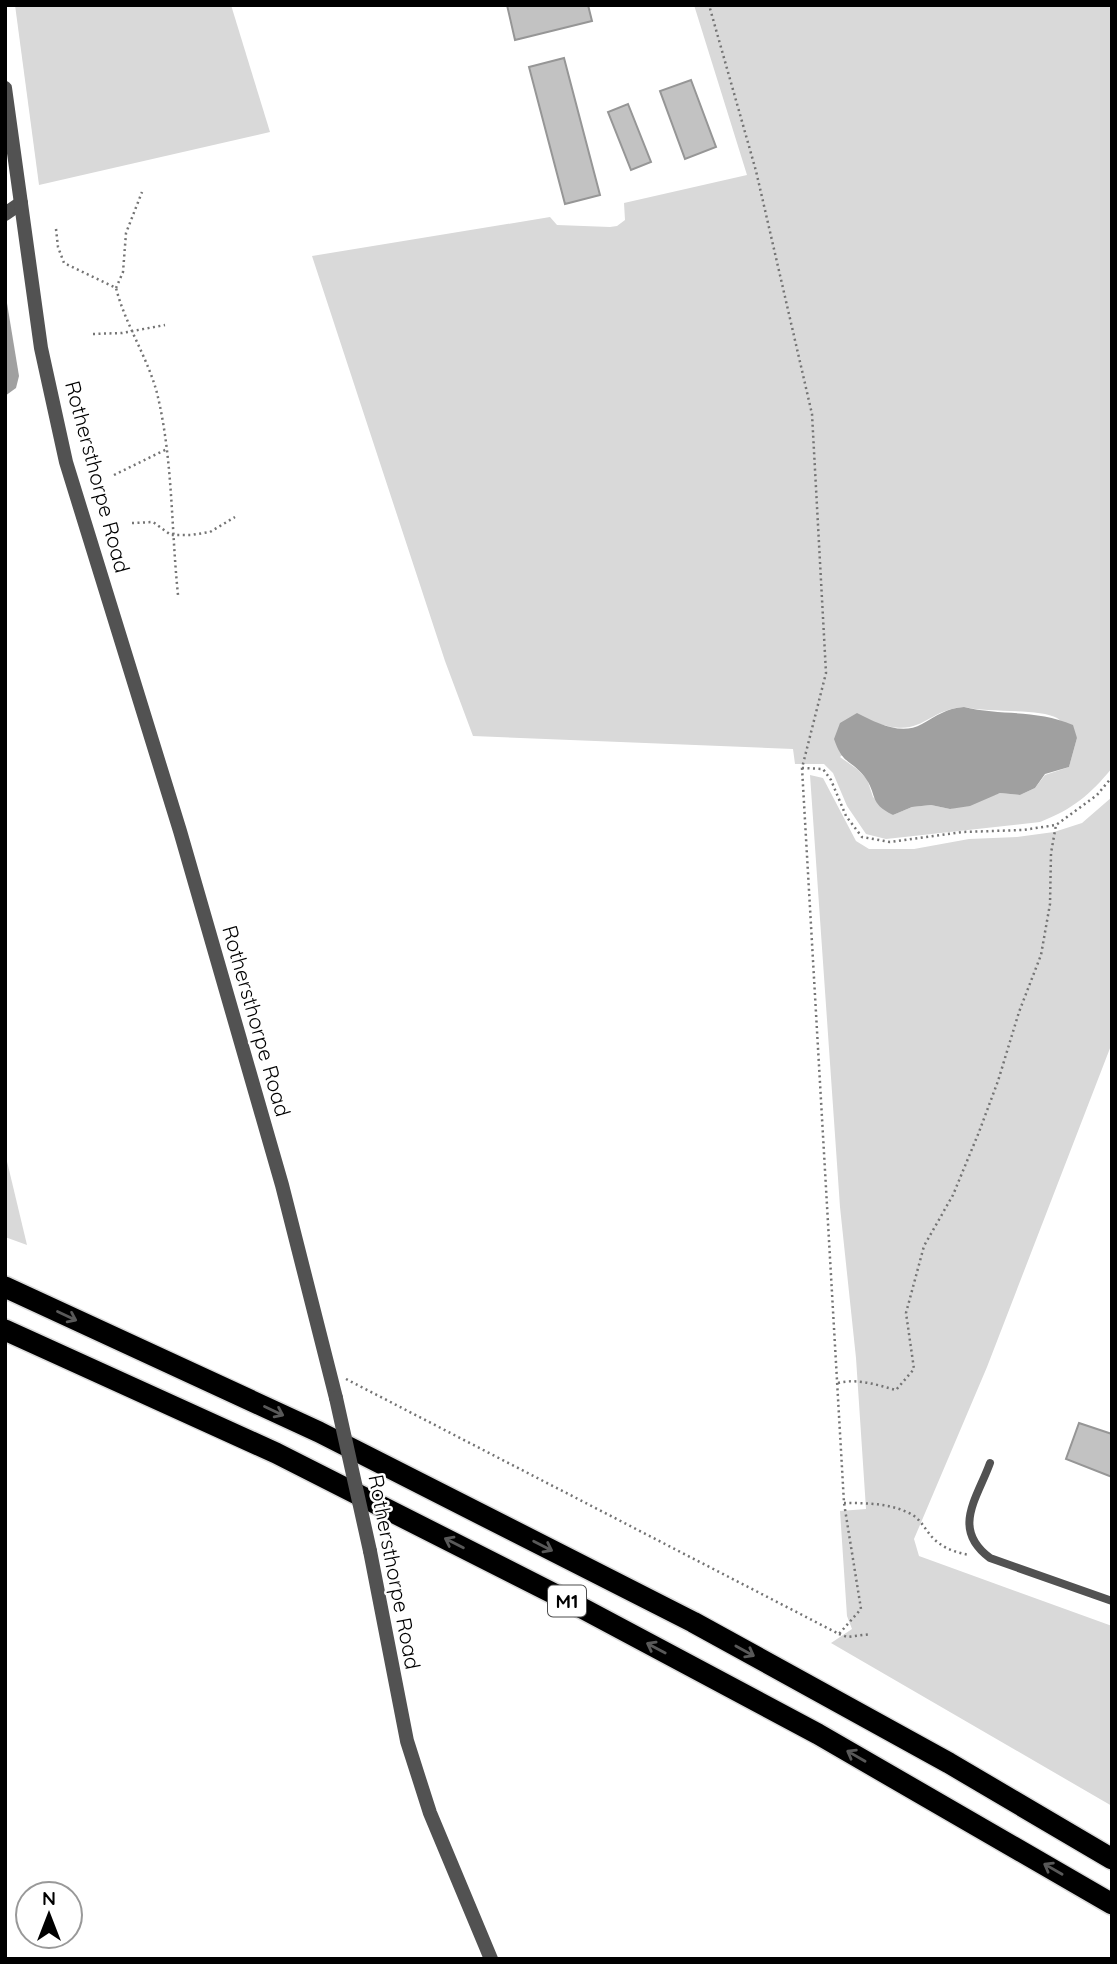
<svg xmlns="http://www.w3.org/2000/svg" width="1117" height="1964" font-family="Quicksand,sans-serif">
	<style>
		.green { fill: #d9d9d9; fill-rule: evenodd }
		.water { fill: #a0a0a0 }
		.building { fill: #c2c2c2; stroke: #969696; stroke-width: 2 }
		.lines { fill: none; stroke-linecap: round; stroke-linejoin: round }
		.motorway-casing { stroke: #dbdbdb; stroke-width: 24 }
		.path { stroke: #747474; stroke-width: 2.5; stroke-dasharray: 2 3.5; stroke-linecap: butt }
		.service { stroke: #525252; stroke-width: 8 }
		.minor { stroke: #525252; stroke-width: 14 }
		.tertiary { stroke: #525252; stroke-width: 14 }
		.motorway { stroke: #000; stroke-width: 21 }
		.tertiary-bridge { stroke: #525252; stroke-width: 14 }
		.oneway { stroke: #595959 }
		.labels { text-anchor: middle; stroke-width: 5; stroke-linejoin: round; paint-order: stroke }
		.shield { fill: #fff; stroke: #4c4c4c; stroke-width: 2 }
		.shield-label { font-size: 19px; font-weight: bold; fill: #000 }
		.street-label { font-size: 21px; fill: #000; stroke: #fff }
	</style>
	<rect width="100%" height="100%" fill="#fff"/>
	<!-- green -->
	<g class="green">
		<polygon points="15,5 231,5 270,132 39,185"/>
		<path d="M694,5H1112V768C1090,795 1073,809 1040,822L886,839L866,834L847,806L833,773L824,764H795L793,749L473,736L445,661L312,256L550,217L557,225L610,227L617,226L625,220L624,203L747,175ZM964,707C987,713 1040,708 1057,718C1064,723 1071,732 1077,738L1069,767L1045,775L1035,788L1020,795L1000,793L950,809L931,805L912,807L893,815L873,797L867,779L857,769L840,757L877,723C923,739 925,710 964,707Z"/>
		<polygon points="810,775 823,778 856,841 869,849 914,849 969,839 1017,837 1054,832 1082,823 1112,797 1112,1043 987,1367 914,1539 919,1556 1112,1626 1112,1806 831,1643 852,1629 847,1616 840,1511 866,1509 856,1358 840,1207"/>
		<polygon points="5,1153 27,1245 5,1237"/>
	</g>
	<!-- water -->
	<g class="water">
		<polygon points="5,291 19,376 16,388 5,396"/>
		<path d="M964,707C1000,716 1037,709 1073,725L1077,738L1069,767L1045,774L1035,788L1020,795L1000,793L970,806L950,809L931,805L912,807L893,815C868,803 878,794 864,776C849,758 843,765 834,739L840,723L857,713C877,723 901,736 922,724C937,716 946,708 964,707Z"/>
	</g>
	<!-- building -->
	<g class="building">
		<polygon points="507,5 588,5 592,21 515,40"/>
		<polygon points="564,58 600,195 565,204 529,67"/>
		<polygon points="691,80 716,147 685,159 660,91"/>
		<polygon points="628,104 651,162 631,170 608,112"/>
		<polygon points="1079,1423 1112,1434 1112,1477 1066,1459"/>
	</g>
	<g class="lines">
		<defs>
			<g id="motorway">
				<polyline points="5,1287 319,1432 693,1622 949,1763 1112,1859"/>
				<polyline points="5,1330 276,1453 580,1607 818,1734 1112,1904"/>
			</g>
		</defs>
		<!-- motorway casing -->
		<use href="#motorway" class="motorway-casing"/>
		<!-- path -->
		<g class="path">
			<path d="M56,229L58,247L64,263L116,288C125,324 147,356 157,393C173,459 171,527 178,595"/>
			<polyline points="116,288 123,272 126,233 142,192"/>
			<polyline points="93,334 122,333 165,325"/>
			<polyline points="114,475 167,449"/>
			<polyline points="132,523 153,522 171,535 191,535 210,532 235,517"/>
			<polyline points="802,768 823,769 831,780 846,816 862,837 890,842 962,832 1023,830 1056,825 1097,795 1112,777"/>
			<polyline points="346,1379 839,1634 861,1609 844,1503 802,768 826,673 812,414 756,171 709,5"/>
			<path d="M838,1383C858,1378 877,1385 896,1390L914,1369L906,1313L924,1246L953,1195L979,1132L998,1081L1019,1012L1041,955L1050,904L1051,853L1056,825"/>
			<path d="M844,1503C865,1503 889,1503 909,1513C922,1519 925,1531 935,1540C945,1549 957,1553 970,1555"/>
			<polyline points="839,1634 847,1637 871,1634"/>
		</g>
		<!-- service -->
		<path class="service" d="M990,1463C977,1499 951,1529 990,1558L1112,1601"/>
		<!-- minor -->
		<polyline class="minor" points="5,214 21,203"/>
		<!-- tertiary -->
		<g class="tertiary">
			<polyline points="5,88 41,348 66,462 180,831 282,1185 336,1398"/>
			<polyline points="370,1551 407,1741 430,1813 491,1959"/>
		</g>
		<!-- motorway -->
		<use href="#motorway" class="motorway"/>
		<!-- tertiary-bridge -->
		<polyline class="tertiary-bridge" points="336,1398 370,1551"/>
	</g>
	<!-- one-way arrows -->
	<defs><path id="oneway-shaft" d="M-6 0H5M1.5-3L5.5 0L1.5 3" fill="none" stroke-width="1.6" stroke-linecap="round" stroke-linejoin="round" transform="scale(1.75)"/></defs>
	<g class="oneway">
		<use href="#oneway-shaft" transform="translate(67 1316) rotate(25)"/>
		<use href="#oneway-shaft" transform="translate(274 1411) rotate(25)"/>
		<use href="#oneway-shaft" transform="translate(454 1543) rotate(-153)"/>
		<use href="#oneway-shaft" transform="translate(543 1546) rotate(27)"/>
		<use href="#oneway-shaft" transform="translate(656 1648) rotate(-152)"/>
		<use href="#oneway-shaft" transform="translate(745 1651) rotate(29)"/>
		<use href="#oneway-shaft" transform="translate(856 1756) rotate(-150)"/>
		<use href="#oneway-shaft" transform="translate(1053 1869) rotate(-150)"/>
	</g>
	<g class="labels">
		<!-- shield labels -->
		<rect class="shield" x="548" y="1585.5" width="38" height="31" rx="5"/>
		<g class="shield-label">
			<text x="567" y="1608">M1</text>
		</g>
		<!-- street labels -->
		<g class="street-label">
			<text transform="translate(97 477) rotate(75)" y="7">Rothersthorpe Road</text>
			<text transform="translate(256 1021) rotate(74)" y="7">Rothersthorpe Road</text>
			<text transform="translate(394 1572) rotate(79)" y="7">Rothersthorpe Road</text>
		</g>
	</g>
	<!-- border -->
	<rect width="1117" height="1964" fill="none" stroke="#000000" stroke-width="14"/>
	<!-- north arrow -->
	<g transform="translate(49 1915)"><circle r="33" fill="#ffffff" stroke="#999999" stroke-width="2"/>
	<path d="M0-5L12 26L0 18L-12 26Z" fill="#000000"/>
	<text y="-10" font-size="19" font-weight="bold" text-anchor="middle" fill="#000000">N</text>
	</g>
</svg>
